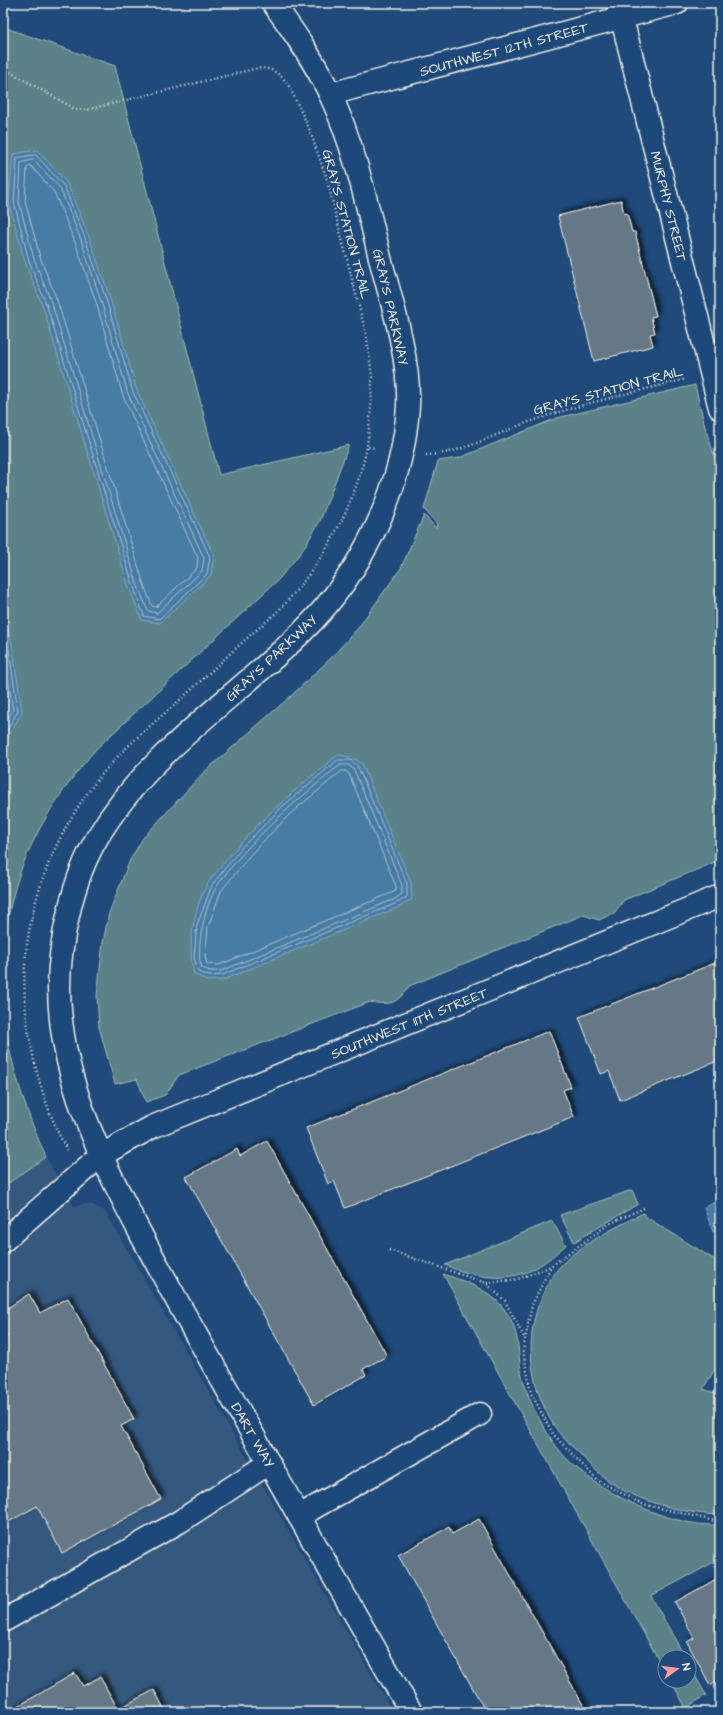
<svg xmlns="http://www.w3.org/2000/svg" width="723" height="1715" font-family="'Architects Daughter',sans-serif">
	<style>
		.built { fill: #34587e }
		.green { fill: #5a8288; stroke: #a7bab8 }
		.water { fill: #477ba5; stroke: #8caac0 }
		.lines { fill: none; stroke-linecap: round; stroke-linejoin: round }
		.shore { stroke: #afc2cd; stroke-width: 1 }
		.building { fill: #657886; stroke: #f4f1e8; filter: url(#shadow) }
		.minor-casing { stroke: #f4f1e8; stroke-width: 25 }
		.path { stroke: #f4f1e8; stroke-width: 2.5; stroke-dasharray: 1 3; stroke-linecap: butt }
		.minor { stroke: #1f4a7a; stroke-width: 22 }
		.labels { text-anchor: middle; stroke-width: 3; stroke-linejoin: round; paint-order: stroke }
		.street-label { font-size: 14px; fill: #f4f1e8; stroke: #1f4a7a }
	</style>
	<defs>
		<filter id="shadow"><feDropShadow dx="3.5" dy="-3.5" stdDeviation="2" flood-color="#0009"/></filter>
	</defs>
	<rect width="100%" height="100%" fill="#1f4a7a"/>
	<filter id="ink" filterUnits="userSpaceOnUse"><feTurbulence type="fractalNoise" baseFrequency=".025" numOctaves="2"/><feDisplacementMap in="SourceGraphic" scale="8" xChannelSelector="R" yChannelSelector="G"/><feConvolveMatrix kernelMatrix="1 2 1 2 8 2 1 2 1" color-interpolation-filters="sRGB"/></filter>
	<g filter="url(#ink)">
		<!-- built -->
		<polygon class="built" points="46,1157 74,1206 84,1204 94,1205 105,1211 393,1712 3,1712 3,1187"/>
		<!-- green -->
		<g class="green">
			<path d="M3,27L115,66L219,475L349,445L320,521L302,551L279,579L97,748C66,783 39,823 22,867C13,891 8,917 3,942Z"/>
			<path d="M695,385L706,431L720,472V860L624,900L614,913L599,920L583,915L409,986C398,1003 391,1006 370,1002L179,1075L165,1095L146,1102L137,1079L115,1084L99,1027L97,996L103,942L109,913L130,860L143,838L202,774L292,695L332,657L358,628L401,568L424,515L436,528L437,524L424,509L438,461L459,458L557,418Z"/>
			<path d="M3,1006C7,1056 26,1112 46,1157L3,1187Z"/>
			<polygon points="632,1190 638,1204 574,1242 560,1215"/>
			<path d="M643,1213L646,1217L720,1263V1365L713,1372L703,1389L715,1393V1407L720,1409V1515C691,1515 641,1502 616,1486C602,1477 591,1466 580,1454C572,1446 563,1439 557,1430C524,1381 522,1322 554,1274C571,1248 617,1227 643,1213Z"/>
			<path d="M552,1221L566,1245C557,1252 549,1260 539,1266C510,1284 474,1278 445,1265Z"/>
			<path d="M443,1274C464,1281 486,1288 501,1305C524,1332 515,1354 524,1383C531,1406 544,1430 559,1450C590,1489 670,1528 720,1525V1559L651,1596L685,1657H665V1671Z"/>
			<polygon points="689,1665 706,1695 686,1708 671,1681 689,1681"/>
		</g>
		<!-- water -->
		<g class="water">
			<polygon points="37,150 67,183 89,237 111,301 137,391 214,556 211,575 160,623 142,620 129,587 43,307 25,262 9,203 13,154"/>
			<polygon points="3,610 13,649 22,712 3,746"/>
			<path d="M338,755L352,757L362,764L411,883L412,899L399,907L223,980L208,981L194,974C187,945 193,910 208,883C213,875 221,867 227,859C259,820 298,787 338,755Z"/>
			<polygon points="720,1200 720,1229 713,1232 704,1207"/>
		</g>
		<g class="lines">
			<!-- shore -->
			<g class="shore">
				<polygon points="36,155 64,186 85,238 107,302 133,392 210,557 207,574 159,619 144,616 133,585 47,306 29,261 14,202 17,158"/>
				<polygon points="34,160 60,188 81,240 102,304 128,394 204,558 202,571 157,613 148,611 137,584 52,304 34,259 19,202 21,163"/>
				<polygon points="31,166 54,192 75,242 97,305 123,396 198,558 197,568 156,607 152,606 143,582 58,303 40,257 25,201 27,168"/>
				<polyline points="3,627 9,650 18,711 3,738"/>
				<polyline points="3,647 13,710 3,727"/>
				<polygon points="338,760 351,760 358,767 407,884 407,897 397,903 222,975 209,976 198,972 194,957 197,925 212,885 242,847 283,806"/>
				<path d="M340,765H349L354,770L402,885V894L395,899L221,971H210L202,968C198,959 200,951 200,941C202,925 208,900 217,886C250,839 296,801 340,765Z"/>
				<polygon points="342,771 346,771 349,774 396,886 396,891 219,965 207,964 205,956 208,927 221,891 251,854 290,814"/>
			</g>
		</g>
		<!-- building -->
		<g class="building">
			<polygon points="621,200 624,214 627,213 632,232 635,232 656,316 651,317 655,333 650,334 653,346 594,361 558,216"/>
			<polygon points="720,961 720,1060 620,1100 609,1071 601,1074 579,1017"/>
			<polygon points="549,1031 571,1087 563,1090 574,1117 345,1208 334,1181 328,1184 306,1128"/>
			<polygon points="267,1141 387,1356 363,1369 366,1375 314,1405 186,1177 237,1149 240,1156"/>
			<polygon points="29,1294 40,1313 68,1298 134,1419 121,1426 161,1499 62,1553 37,1506 3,1525 3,1339 8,1336 3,1330 3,1311"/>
			<polygon points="479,1519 587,1712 486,1712 398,1555 449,1527 452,1534"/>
			<polygon points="720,1577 720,1679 710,1685 687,1642 694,1638 675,1602"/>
			<polygon points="75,1673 83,1686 100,1677 118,1709 154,1690 166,1712 8,1712"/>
		</g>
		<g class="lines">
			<defs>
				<g id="minor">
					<path d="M273,3C294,32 315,62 330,94C355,147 367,205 381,262C393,306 410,360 408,406C403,489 362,573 303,631C234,699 147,753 97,838C84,860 75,886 69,911C63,936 59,962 59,988C60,1077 97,1150 137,1227C166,1282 196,1335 227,1389C288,1497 349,1604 411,1712"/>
					<polyline points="618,3 720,408"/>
					<polyline points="330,94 677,3"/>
					<polyline points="3,1241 100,1156 152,1127 720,896"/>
					<polyline points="299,1516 480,1414"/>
					<polyline points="3,1621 179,1522 269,1463"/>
				</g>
			</defs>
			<!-- minor casing -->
			<use href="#minor" class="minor-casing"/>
			<!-- path -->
			<g class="path">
				<path d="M3,68L75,109L86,110L254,69C270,66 278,72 288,84L308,126L326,176L367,338L372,377L371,408L367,447L376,448"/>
				<path d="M426,455C460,454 491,436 521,425C574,405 631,393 686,379"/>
				<path d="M67,1150C39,1099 21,1023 25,965C30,891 61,820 110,765C131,741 156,721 180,700C202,680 223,660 245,640C257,629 270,619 282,607C324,561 354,508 367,447"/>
				<polyline points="644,1208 609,1224 551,1266 532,1305 523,1350 531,1393 553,1434 597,1480 642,1504 715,1521 720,1520"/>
				<polyline points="389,1250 486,1283 505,1301 525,1339"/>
				<polyline points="487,1283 518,1279 551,1266"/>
			</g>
			<!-- minor -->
			<use href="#minor" class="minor"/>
		</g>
	</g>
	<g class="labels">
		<!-- street labels -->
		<g class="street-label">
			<text transform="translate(504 49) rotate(-15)" y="5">SOUTHWEST 12TH STREET</text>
			<text transform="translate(669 206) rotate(76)" y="5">MURPHY STREET</text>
			<text transform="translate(347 224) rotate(75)" y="5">GRAY'S STATION TRAIL</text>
			<text transform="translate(391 307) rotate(77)" y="5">GRAY'S PARKWAY</text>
			<text transform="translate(608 390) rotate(-15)" y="5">GRAY'S STATION TRAIL</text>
			<text transform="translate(271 658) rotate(-43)" y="5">GRAY'S PARKWAY</text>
			<text transform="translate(409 1023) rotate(-22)" y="5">SOUTHWEST 11TH STREET</text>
			<text transform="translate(253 1435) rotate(60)" y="5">DART WAY</text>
		</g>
	</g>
	<!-- margin -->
	<rect width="723" height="1715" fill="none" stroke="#1f4a7a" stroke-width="16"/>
	<rect x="8" y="8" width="707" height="1699" fill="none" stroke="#f4f1e8" stroke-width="1.5" filter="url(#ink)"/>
	<!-- north arrow -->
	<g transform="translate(677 1669) rotate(76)"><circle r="19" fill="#1f4a7a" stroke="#748da6"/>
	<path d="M0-3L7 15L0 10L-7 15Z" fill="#ff9aa2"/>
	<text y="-6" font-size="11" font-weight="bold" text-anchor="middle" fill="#f4f1e8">N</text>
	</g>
</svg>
